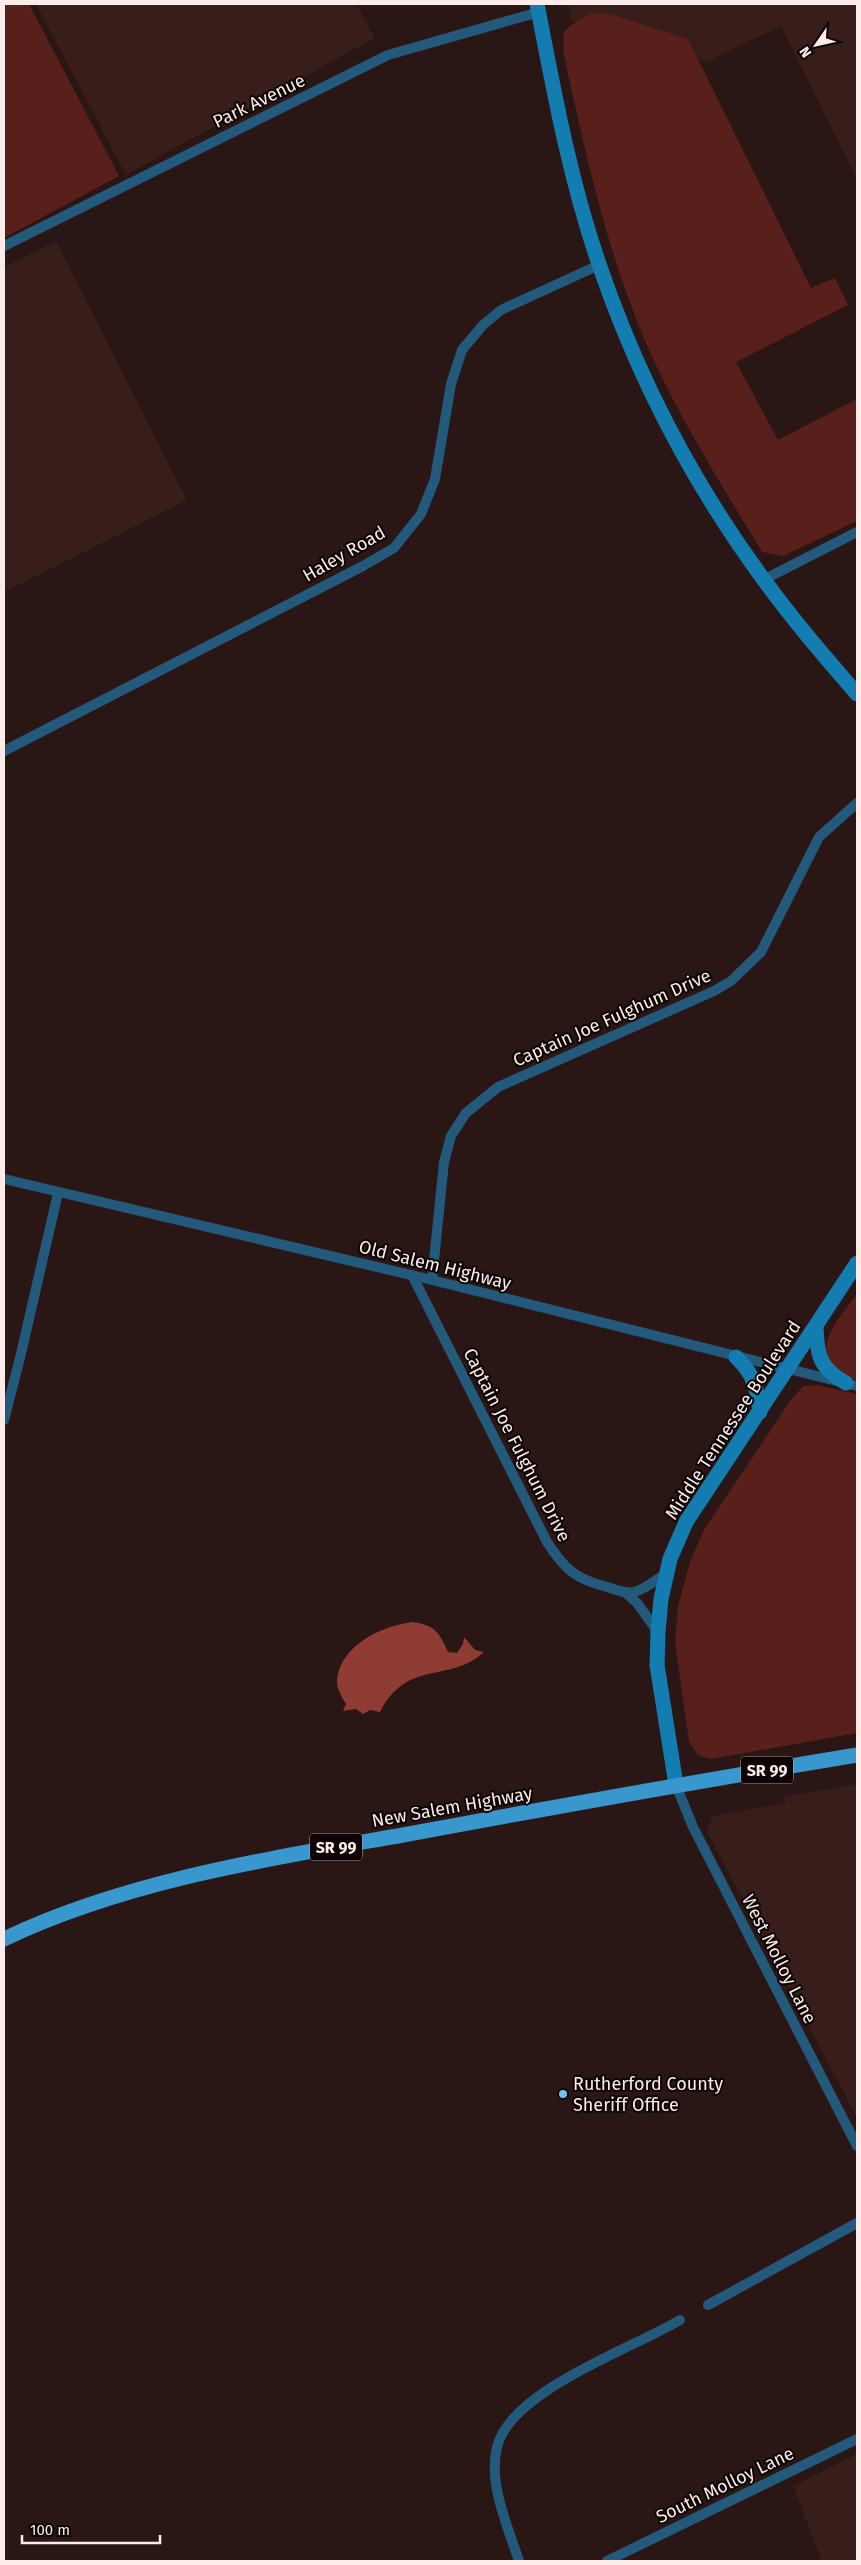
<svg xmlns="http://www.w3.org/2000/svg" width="861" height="2565" font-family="'Fira Sans',sans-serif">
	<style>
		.built { fill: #381d1a }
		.green { fill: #591f1a }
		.water { fill: #8f3c35 }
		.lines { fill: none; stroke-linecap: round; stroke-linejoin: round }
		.street { stroke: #235a7b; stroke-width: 10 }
		.secondary { stroke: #137db2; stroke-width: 15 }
		.primary { stroke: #3897cd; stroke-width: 15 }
		.poi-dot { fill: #70c1f4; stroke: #0c0504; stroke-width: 2 }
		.labels { text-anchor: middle; stroke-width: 4; stroke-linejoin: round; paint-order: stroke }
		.shield { fill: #0c0504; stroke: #b3a7a5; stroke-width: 1 }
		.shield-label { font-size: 16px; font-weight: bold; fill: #fbecea }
		.street-label { font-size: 18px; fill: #fbecea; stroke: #0c0504 }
		.poi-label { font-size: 18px; fill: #fbecea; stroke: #0c0504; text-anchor: start }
	</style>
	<rect width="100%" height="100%" fill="#2a1614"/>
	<!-- built -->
	<g class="built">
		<polygon points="36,4 357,4 374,38 126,175"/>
		<polygon points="568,4 857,4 857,180 781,26 707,62 571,20"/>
		<polygon points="56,241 187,500 4,592 4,267"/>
		<polygon points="857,1784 857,2105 855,2106 857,2107 857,2118 707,1831 712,1816 786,1803 783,1797"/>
		<polygon points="857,2454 857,2561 822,2561 793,2486"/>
	</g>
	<!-- green -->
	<g class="green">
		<polygon points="4,4 29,4 119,176 4,238"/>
		<path d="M591,14H610L688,39L811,288L835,278L848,305L736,362L778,440L857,399V521L783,556L762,552C720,482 675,412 643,336C605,245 584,147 563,51L564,32L571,25Z"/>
		<path d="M857,1294V1380C841,1375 840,1375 830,1361C816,1339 845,1312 857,1294Z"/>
		<polygon points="817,1385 857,1394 857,1733 711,1759 698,1755 689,1742 675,1643 678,1606 690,1562 703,1531 790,1401 803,1386"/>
	</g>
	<!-- water -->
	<path class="water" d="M412,1622C435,1625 439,1632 448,1652L457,1653L463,1644L464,1637L475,1650L484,1652C450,1684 408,1658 380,1712L370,1710L363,1714L356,1709L343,1711L346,1704C342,1697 336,1688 337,1679C341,1645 382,1626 412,1622Z"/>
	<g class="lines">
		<!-- street -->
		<g class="street">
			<polyline points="4,246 388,55 539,12"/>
			<polyline points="763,580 857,532"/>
			<polyline points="4,751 363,566 394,548 421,514 435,479 451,384 462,350 483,325 501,310 599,265"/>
			<polyline points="4,1179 432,1280 857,1386"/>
			<path d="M412,1275L547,1542C565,1570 576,1579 607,1587C616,1590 625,1594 634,1592C646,1589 657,1579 668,1572"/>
			<polyline points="432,1280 444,1162 451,1136 466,1113 498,1087 714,991 731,981 761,952 819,837 857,803"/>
			<polyline points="4,1420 20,1358 58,1193"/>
			<polyline points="626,1593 637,1603 658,1632"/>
			<polyline points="676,1785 693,1827 857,2146"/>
			<polyline points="708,2305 857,2223"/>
			<path d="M519,2561C508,2527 488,2484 497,2447C511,2390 632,2349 680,2320"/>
			<polyline points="607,2561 857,2439"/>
		</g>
		<!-- secondary -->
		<g class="secondary">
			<path d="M537,4C554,92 570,180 599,264C637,376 694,485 764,580C793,620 825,657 857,694"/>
			<path d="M816,1326C817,1355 819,1368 846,1383"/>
			<path d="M736,1357C754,1374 757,1388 760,1412"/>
			<polyline points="676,1785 657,1665 658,1632 661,1599 670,1559 686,1522 857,1263"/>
		</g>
		<!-- primary -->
		<path class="primary" d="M4,1939C128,1880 268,1859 403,1835C554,1807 705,1780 857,1755"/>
	</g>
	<!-- markers -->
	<circle class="poi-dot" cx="563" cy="2094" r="5"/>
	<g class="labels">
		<!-- shield labels -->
		<g class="shield">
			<rect x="741" y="1756.5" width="52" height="27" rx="4"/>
			<rect x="310" y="1833.5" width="52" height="27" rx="4"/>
		</g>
		<g class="shield-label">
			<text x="767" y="1776">SR 99</text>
			<text x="336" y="1853">SR 99</text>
		</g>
		<!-- street labels -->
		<g class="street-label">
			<text transform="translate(259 101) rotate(-26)" y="6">Park Avenue</text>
			<text transform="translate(344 554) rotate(-30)" y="6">Haley Road</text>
			<text transform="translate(612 1018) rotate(-24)" y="6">Captain Joe Fulghum Drive</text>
			<text transform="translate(435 1265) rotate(14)" y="6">Old Salem Highway</text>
			<text transform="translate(733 1420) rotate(-57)" y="6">Middle Tennessee Boulevard</text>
			<text transform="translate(517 1445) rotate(63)" y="6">Captain Joe Fulghum Drive</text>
			<text transform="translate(452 1807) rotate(-10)" y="6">New Salem Highway</text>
			<text transform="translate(779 1959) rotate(63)" y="6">West Molloy Lane</text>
			<text transform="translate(725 2485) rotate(-26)" y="6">South Molloy Lane</text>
		</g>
		<!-- poi labels -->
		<g class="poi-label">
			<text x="573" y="2090">Rutherford County<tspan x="573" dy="21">Sheriff Office</tspan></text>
		</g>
	</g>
	<!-- border -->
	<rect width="861" height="2565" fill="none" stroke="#fbecea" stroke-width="10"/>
	<!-- north arrow -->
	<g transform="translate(816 45) rotate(236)" stroke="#0c0504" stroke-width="4" paint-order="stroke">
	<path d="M0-4L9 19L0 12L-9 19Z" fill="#fbecea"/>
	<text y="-8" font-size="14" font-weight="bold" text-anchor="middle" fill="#fbecea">N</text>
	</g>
	<!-- scale -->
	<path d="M22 2535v8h138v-8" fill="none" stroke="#fbecea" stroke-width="2.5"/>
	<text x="30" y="2535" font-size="15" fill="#fbecea" stroke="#0c0504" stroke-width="4" paint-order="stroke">100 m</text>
</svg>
